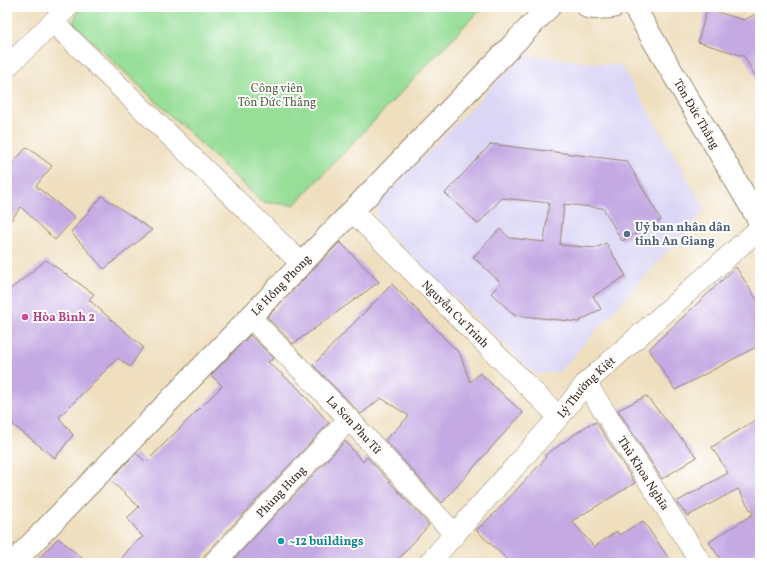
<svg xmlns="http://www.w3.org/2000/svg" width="767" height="570" font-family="Vollkorn,serif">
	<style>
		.built { fill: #dcd6f6 }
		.green { fill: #97de98; stroke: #69845b }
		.building { fill: #c4a9e3 }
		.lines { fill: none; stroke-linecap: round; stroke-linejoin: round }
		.minor-casing { stroke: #95846e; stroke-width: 22 }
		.tertiary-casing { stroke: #95846e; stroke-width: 24 }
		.minor { stroke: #fff; stroke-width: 21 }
		.tertiary { stroke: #fff; stroke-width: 22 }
		.service-dot { fill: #5c6f8a; stroke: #fff; stroke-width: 1.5 }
		.hotel-dot { fill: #d1479c; stroke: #fff; stroke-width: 1.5 }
		.culture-dot { fill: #0f9aa8; stroke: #fff; stroke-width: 1.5 }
		.labels { text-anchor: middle; stroke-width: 4; stroke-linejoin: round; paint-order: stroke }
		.park-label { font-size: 12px; fill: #576043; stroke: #fff }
		.street-label { font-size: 12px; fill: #3b2a1e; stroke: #fff }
		.service-label { font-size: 12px; font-weight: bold; fill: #4e5e75; stroke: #fff; text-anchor: start }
		.hotel-label { font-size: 12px; font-weight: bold; fill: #b23c85; stroke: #fff; text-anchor: start }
		.culture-label { font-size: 12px; font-weight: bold; fill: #0d838f; stroke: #fff; text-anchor: start }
	</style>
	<rect width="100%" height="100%" fill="#fff"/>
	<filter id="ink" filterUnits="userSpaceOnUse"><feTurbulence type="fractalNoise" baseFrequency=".025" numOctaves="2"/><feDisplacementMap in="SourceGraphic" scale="8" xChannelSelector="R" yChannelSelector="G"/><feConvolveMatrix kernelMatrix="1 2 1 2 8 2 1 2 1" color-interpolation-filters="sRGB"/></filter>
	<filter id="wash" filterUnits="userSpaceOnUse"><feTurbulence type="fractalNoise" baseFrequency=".012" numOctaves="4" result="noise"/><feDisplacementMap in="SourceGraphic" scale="16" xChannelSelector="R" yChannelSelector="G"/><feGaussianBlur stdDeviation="0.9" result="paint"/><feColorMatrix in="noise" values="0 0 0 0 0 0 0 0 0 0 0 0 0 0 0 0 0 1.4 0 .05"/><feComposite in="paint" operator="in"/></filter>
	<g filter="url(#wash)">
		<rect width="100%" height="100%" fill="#efdfbf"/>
		<!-- built -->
		<polygon class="built" points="523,55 622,66 705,209 559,372 535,374 376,222 379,202"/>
		<!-- green -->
		<polygon class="green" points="80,7 482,7 294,205 262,202 73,23"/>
		<g id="blocks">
			<!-- building -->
			<g class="building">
				<polygon points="707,9 744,20 760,12 760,85 744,56 698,42"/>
				<polygon points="491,144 627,161 661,220 622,241 603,208 564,204 560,245 596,248 606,243 626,276 593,296 601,309 578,322 514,315 491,293 501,283 473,257 500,229 510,238 544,242 549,203 502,198 478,224 445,193"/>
				<polygon points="27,147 52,166 36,186 75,218 55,240 21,207 7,225 7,169"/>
				<polygon points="102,196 152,230 104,269 71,232"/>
				<polygon points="340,242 379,282 293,344 267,317"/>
				<polygon points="46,260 94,294 89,300 143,347 130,367 118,358 59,417 73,435 55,458 7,420 7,292"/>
				<polygon points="736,267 760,305 760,345 675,390 649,349"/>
				<polygon points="392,284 460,354 470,382 480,373 523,413 497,441 442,503 385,440 409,416 381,398 361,414 313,365"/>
				<polygon points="250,335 274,358 268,362 298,388 329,423 205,555 202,563 118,563 132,545 143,537 127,518 139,507 110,480 136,453 146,462 222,386 211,375"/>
				<polygon points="646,396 697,457 662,479 618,410"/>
				<polygon points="760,417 760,563 723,563 709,542 753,514 738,489 688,516 676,502 728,473 712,447"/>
				<polygon points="596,422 635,483 572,521 594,547 617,531 619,535 643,521 672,563 511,563 476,530 494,514 546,458 544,456 591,423 592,424"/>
				<polygon points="345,441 363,462 367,457 429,525 395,563 230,563"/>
				<polygon points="58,538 88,563 34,563"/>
			</g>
		</g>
	</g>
	<g filter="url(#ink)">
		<use href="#blocks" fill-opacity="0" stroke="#95846e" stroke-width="1"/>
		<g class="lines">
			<defs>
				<g id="minor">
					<polyline points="53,22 66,9 64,7"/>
					<polyline points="7,67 53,22 302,264"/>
					<path id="s1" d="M352,211L559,417"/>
					<path id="s2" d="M250,317L349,419L455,535"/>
					<path id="s3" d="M586,383L701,563"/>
					<path id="s4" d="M214,563L349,419"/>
					<path id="s5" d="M429,563L559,417L586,383L760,228"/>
				</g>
				<g id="tertiary">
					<polyline points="588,7 594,8 613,7"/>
					<path id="s6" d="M634,7L760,222"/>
					<path id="s7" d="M13,563L549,7"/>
				</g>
			</defs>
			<!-- minor casing -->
			<use href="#minor" class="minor-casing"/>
			<!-- tertiary casing -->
			<use href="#tertiary" class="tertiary-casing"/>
			<!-- minor -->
			<use href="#minor" class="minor"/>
			<!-- tertiary -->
			<use href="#tertiary" class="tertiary"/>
		</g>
	</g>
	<!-- markers -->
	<circle class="service-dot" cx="627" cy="234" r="4"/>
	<circle class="hotel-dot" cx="25" cy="317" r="4"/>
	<circle class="culture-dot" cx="281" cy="541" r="4"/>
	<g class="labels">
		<!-- park labels -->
		<g class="park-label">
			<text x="277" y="92">Công viên<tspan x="277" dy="14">Tôn Đức Thắng</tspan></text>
		</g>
		<!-- street labels -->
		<g class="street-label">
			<text dy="4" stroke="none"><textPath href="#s6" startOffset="124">Tôn Đức Thắng</textPath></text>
			<text dy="4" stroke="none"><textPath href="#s7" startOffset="386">Lê Hồng Phong</textPath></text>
			<text dy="4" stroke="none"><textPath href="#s1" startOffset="146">Nguyễn Cư Trinh</textPath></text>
			<text dy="4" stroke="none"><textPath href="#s5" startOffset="236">Lý Thường Kiệt</textPath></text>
			<text dy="4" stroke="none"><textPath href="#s2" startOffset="150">La Sơn Phu Tử</textPath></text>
			<text dy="4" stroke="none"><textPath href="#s3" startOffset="107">Thủ Khoa Nghĩa</textPath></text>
			<text dy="4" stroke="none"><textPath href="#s4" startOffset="98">Phùng Hưng</textPath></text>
		</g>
		<!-- service labels -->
		<g class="service-label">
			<text x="635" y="231">Uỷ ban nhân dân<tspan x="635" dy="14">tỉnh An Giang</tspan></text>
		</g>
		<!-- hotel labels -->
		<g class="hotel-label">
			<text x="33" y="321">Hòa Bình 2</text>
		</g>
		<!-- culture labels -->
		<g class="culture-label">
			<text x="289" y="545">~12 buildings</text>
		</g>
	</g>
	<!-- margin -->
	<rect width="767" height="570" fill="none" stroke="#fff" stroke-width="24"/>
</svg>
